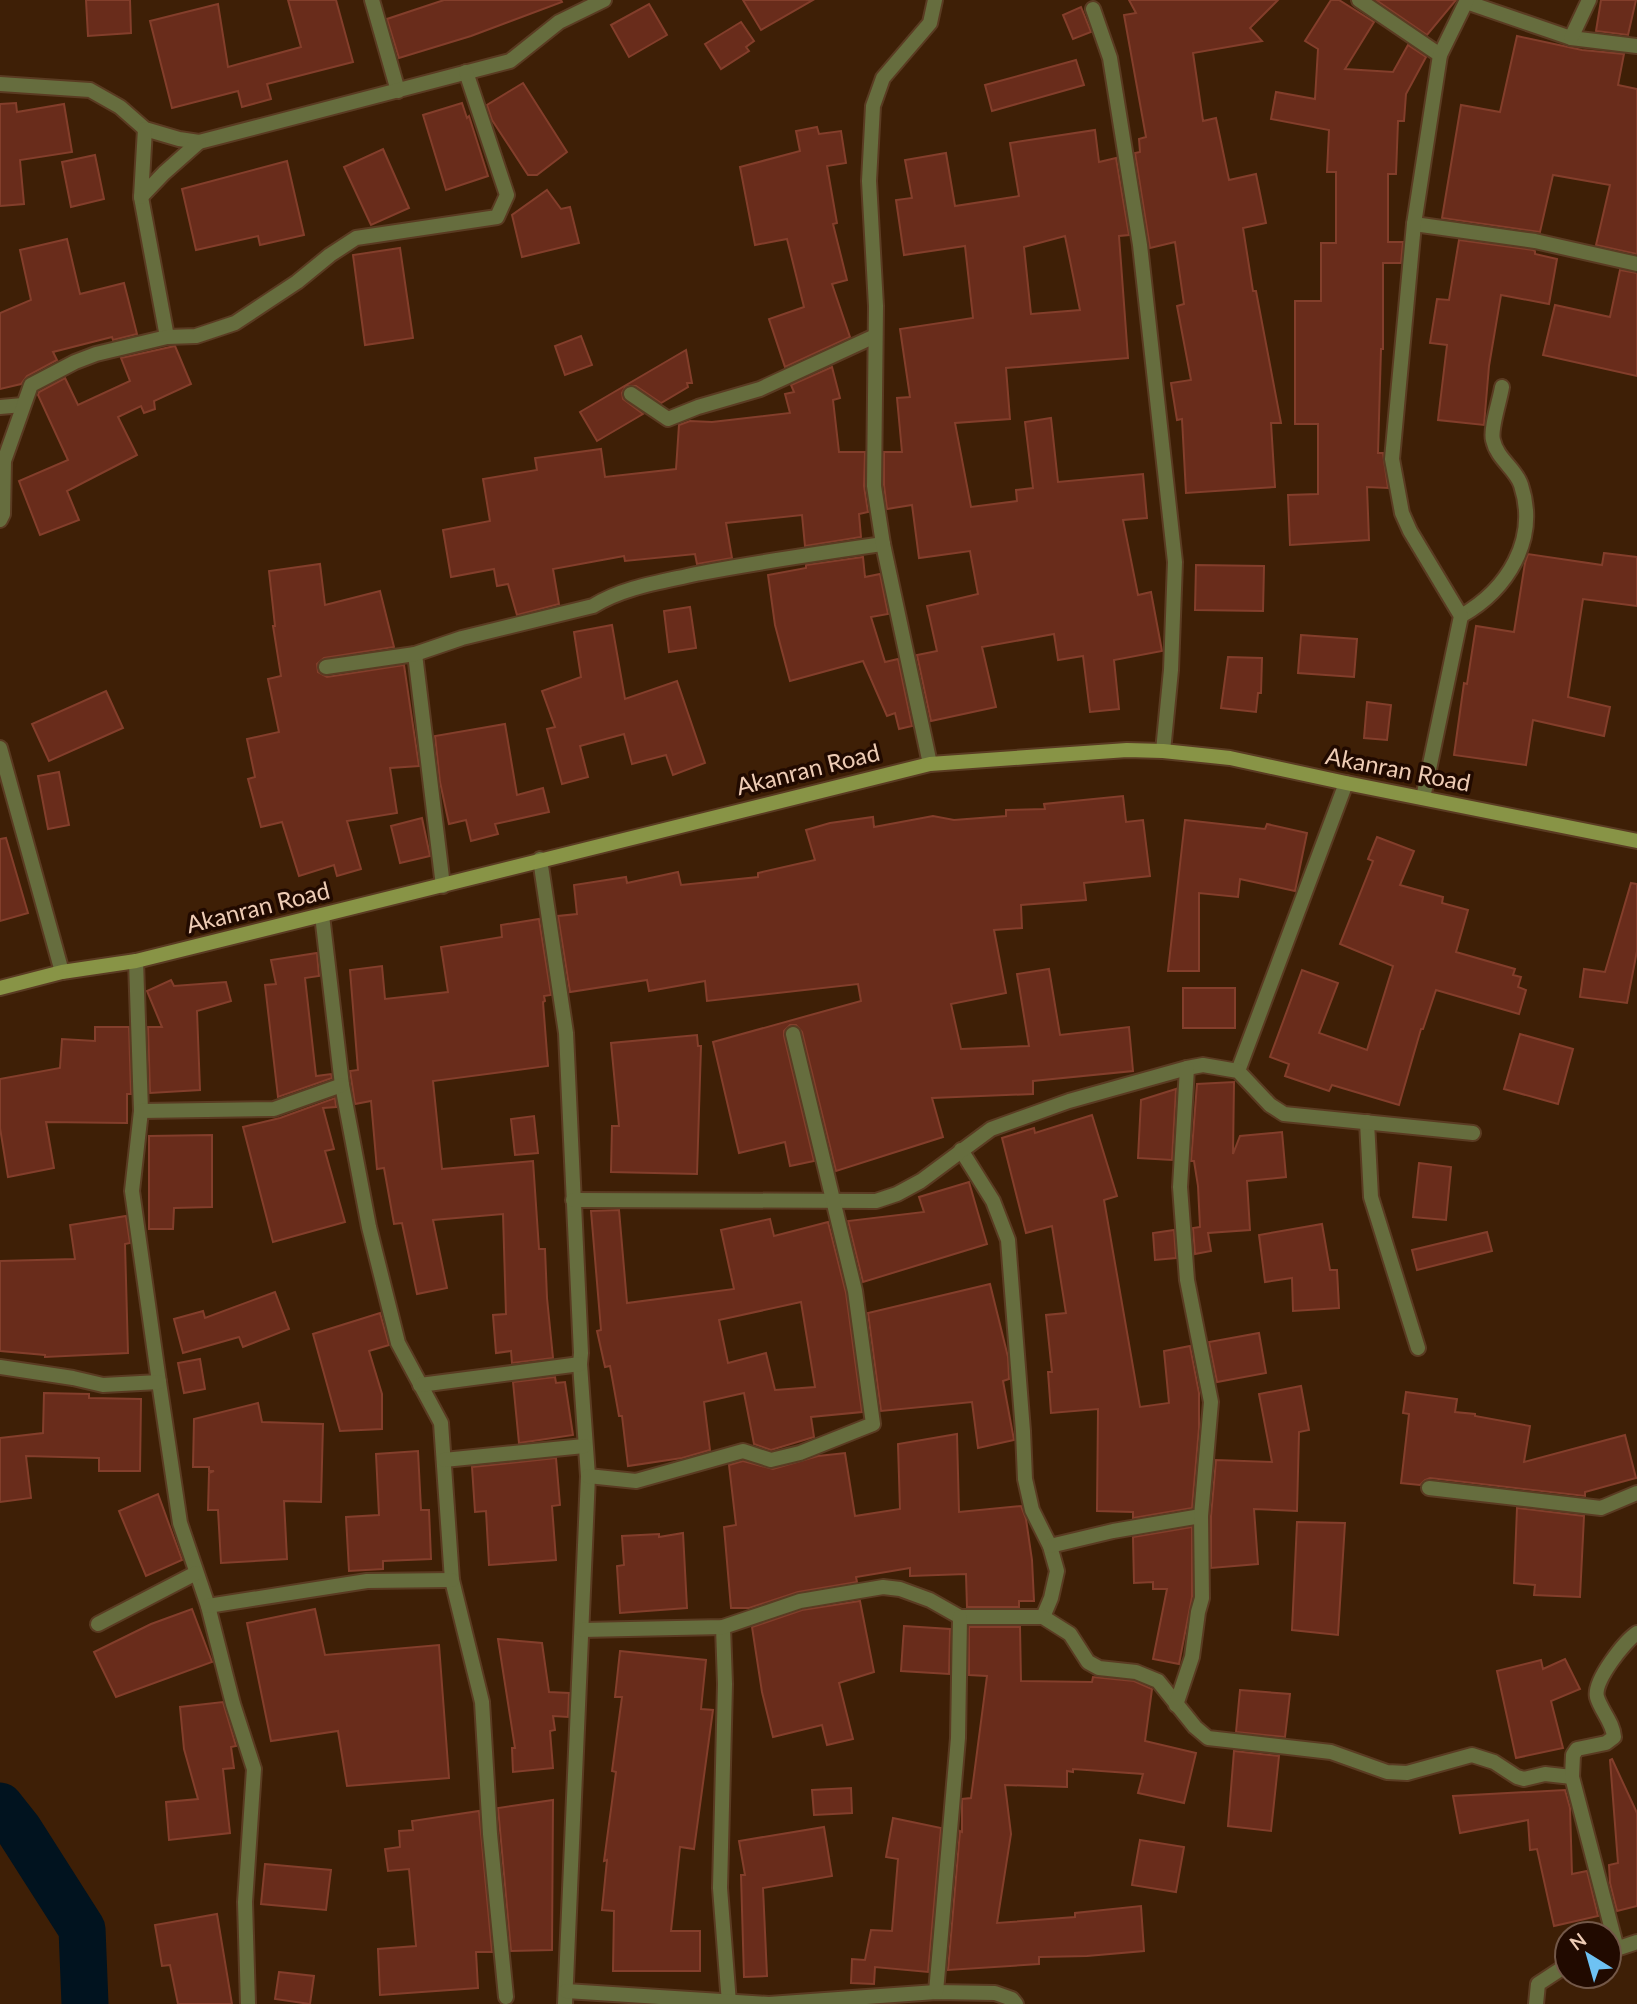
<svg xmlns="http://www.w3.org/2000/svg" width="1637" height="2004" font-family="Lato,sans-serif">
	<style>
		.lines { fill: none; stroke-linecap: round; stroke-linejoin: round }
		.river { stroke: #01131f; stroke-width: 47 }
		.building { fill: #692c1b; stroke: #833e2b; stroke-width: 2; fill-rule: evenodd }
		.minor-casing { stroke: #5a3b22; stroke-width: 18 }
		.secondary-casing { stroke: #5a3b22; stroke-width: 18 }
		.minor { stroke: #666d3e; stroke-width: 14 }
		.secondary { stroke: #889446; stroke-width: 14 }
		.labels { text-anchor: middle; stroke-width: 7; stroke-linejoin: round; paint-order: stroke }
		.street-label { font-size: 24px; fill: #eeccb5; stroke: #210a00 }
	</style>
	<rect width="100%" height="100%" fill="#3e1f06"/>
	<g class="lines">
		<!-- river -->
		<polyline class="river" points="0,1806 19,1830 82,1929 85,2004"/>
	</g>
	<!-- building -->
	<g class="building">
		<polygon points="86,0 130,0 131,33 88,36"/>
		<polygon points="288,0 336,0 353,62 267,84 271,99 242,107 238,91 172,108 150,21 218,4 228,67 301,47"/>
		<polygon points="444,0 561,0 562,2 471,36 399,58 387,19"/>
		<polygon points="743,0 813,0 761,30"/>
		<polygon points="1129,0 1278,0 1250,28 1262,41 1193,53 1203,121 1216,118 1229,180 1256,174 1266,223 1243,228 1253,291 1256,291 1281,423 1271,423 1275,487 1186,493 1182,419 1177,420 1171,383 1191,380 1177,306 1184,304 1175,242 1150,248 1135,153 1140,152 1139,139 1146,137 1124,15 1136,13"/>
		<polygon points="1331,0 1339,0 1374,22 1345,69 1393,72 1408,45 1426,57 1406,94 1404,121 1398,121 1396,174 1388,174 1388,242 1403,242 1401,263 1383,263 1383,349 1381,349 1378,453 1383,453 1388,488 1367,487 1369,540 1290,545 1288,495 1318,494 1318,424 1295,424 1295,301 1321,301 1321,243 1336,243 1336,172 1327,172 1329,130 1271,119 1276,92 1315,99 1318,49 1305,41"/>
		<polygon points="1376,0 1456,0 1427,35"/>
		<polygon points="1601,0 1636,0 1628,35 1596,31"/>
		<polygon points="649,4 667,35 629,57 611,25"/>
		<polygon points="1081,7 1091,32 1073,39 1063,15"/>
		<polygon points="741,22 754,41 746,47 749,51 721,69 705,44"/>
		<polygon points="1517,36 1582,50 1624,54 1618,85 1637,89 1637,254 1596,245 1610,185 1553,175 1540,232 1442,218 1461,105 1500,112"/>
		<polygon points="1076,60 1084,85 992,111 985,85"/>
		<polygon points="523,83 567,152 537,175 528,175 492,120 487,105"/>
		<polygon points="16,103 17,112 64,104 72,152 20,160 24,204 0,206 0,104"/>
		<polygon points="462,103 467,118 469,116 488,176 446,190 423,115"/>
		<polygon points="817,127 819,134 841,131 846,163 827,166 837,223 833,224 847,280 832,284 850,337 785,367 769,319 804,307 787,239 755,245 740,167 800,151 796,131"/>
		<path d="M1095,130L1099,162L1116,158L1129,235L1119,236L1128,358L1006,368L1010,419L955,423L971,507L1017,501L1016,490L1033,488L1025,422L1051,418L1058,482L1143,474L1147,518L1123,520L1138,595L1151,592L1162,651L1114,660L1119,709L1090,712L1083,656L1058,660L1054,634L982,647L996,707L931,721L917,655L937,651L927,606L978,594L970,551L919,558L912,505L887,509L884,485V452H902L897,398L910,397L900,329L973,318L965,246L904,255L896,200L912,198L905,160L946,153L955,206L1019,196L1010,143ZM1065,236L1080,310L1031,314L1024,247Z"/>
		<polygon points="383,149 409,208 371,225 344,167"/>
		<polygon points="95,155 104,199 71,207 62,162"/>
		<polygon points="287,161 304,235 260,245 258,236 196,250 182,189"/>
		<polygon points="547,190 561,209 570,207 579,243 522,257 512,215"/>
		<polygon points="67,239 80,294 124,283 137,334 113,340 112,337 53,352 57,360 27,376 21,384 0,389 0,313 31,300 20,250"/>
		<polygon points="1459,240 1533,250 1535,251 1535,254 1557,259 1549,304 1501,295 1489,366 1484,425 1438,420 1447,345 1430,343 1437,299 1449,300"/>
		<polygon points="400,248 413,338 365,345 353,255"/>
		<polygon points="1620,270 1637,273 1637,376 1543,355 1555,305 1610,317"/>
		<polygon points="581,336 592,365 565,375 555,346"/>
		<polygon points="175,346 191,384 154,401 155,409 144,413 141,406 118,417 137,455 67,491 79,520 40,535 19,481 68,460 38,395 39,392 65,378 78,405 130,381 121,358"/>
		<polygon points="686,350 692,383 687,383 688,387 661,403 636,386 626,386 622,393 623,399 643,414 597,441 580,412"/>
		<polygon points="832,367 840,398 833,400 839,452 865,452 864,486 868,512 859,514 861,537 805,546 802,515 726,523 732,558 697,564 695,554 625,561 624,556 553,569 559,604 517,615 508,584 497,586 494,569 451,577 443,530 490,521 483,479 537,470 535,458 601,449 605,477 676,469 679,425 690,421 712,422 790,413 785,394 794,392 791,385"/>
		<polygon points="1604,553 1637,557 1637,606 1583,599 1568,697 1610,707 1604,736 1533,720 1526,765 1454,755 1464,683 1467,684 1476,626 1514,632 1525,563 1528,554 1602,565"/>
		<polygon points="863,557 865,577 880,574 888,614 871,617 885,662 898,659 912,726 899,729 895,713 887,716 863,661 790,681 775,625 768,575 806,568 806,565"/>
		<polygon points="320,564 325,605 380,591 394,647 324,658 317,664 318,672 327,677 404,665 419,766 390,768 397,813 347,821 361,869 337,876 334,865 299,876 282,822 261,827 248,779 255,777 247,739 279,732 268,679 281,676 273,626 275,626 269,571"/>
		<polygon points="1196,565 1264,566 1263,611 1195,610"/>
		<polygon points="690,607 696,648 669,652 664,611"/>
		<polygon points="612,625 625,699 677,681 705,763 673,775 666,755 632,764 624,734 580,746 588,777 562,784 547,729 555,727 542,691 581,677 574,632"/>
		<polygon points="1301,635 1357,639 1354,677 1298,673"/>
		<polygon points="1228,657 1262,658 1261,693 1258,693 1256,712 1221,708"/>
		<polygon points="106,691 123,728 49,761 32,724"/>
		<polygon points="1367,702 1391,705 1387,740 1364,738"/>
		<polygon points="505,724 517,795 543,788 549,812 495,824 498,834 471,841 466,820 449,824 440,782 435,736"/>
		<polygon points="59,772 69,825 48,829 38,776"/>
		<polygon points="1123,796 1126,822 1143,820 1150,876 1084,883 1086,900 1021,905 1022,928 994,930 1006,993 951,1004 961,1049 1029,1046 1017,974 1049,969 1060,1035 1129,1027 1133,1071 1033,1081 1033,1094 932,1098 943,1137 836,1171 802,1032 796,1025 790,1025 784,1031 784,1036 814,1161 790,1166 785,1142 739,1153 713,1042 861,1001 858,984 707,1001 705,981 649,991 647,980 570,992 558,916 577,914 574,885 626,877 627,883 678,872 681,885 758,877 758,873 815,860 806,830 830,823 873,817 874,827 933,816 954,820 1006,816 1006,810 1045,809 1044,804"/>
		<polygon points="422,818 430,856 400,863 391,826"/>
		<polygon points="1185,820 1265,829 1267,824 1307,833 1295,891 1240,879 1238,897 1199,893 1199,971 1168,971"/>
		<polygon points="1377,837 1414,851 1400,885 1443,897 1442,903 1468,910 1456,952 1515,969 1513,975 1521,977 1518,987 1526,990 1519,1014 1436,990 1423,1029 1421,1029 1399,1105 1332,1085 1329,1091 1285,1076 1289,1064 1270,1057 1302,970 1338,983 1319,1033 1367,1050 1393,966 1340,944 1373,861 1368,859"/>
		<polygon points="6,838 28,913 0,921 0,839"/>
		<polygon points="1631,883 1637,884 1637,951 1627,1003 1580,997 1584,969 1605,972"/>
		<polygon points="539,919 551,995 544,996 545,1001 543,1002 548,1066 433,1081 442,1169 533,1161 539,1249 545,1249 547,1298 553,1358 512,1363 511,1351 496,1353 493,1315 506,1314 503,1214 433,1220 447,1288 417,1294 402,1223 394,1224 384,1168 377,1169 371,1101 355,1104 350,1071 358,1070 350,970 382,966 385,999 448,992 441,947 502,937 501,925"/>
		<polygon points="317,953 319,976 305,978 316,1076 331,1074 332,1078 278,1097 265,985 276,984 271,960"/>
		<polygon points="171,980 174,986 226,982 231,1001 197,1011 200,1090 150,1093 148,1027 162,1027 147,991"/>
		<rect x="1183" y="988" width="52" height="40"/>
		<polygon points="95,1027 129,1027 131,1094 127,1094 127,1123 46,1122 54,1168 8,1177 0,1128 0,1079 60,1068 62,1039 95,1041"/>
		<polygon points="1520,1034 1573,1049 1558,1104 1504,1089"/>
		<polygon points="697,1035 698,1046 701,1046 697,1174 611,1172 612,1126 619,1126 611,1043"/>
		<polygon points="1234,1082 1233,1154 1240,1136 1282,1132 1286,1177 1247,1181 1250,1230 1208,1233 1211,1251 1195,1254 1193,1228 1200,1227 1198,1186 1194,1161 1191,1161 1197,1084"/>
		<polygon points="1176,1089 1172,1160 1138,1158 1141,1100"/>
		<polygon points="335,1098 336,1107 323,1108 334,1149 325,1151 345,1222 273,1242 243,1127 280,1118"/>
		<polygon points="1092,1115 1117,1196 1104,1200 1140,1407 1169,1403 1164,1351 1190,1346 1199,1393 1199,1428 1192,1508 1133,1518 1133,1512 1097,1511 1098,1409 1051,1413 1048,1372 1052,1372 1046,1315 1066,1313 1052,1226 1026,1233 1002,1138 1034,1128 1035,1133"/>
		<polygon points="534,1116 538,1153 515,1155 511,1119"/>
		<polygon points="212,1135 212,1207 174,1208 173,1229 149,1229 149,1136"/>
		<polygon points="1419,1163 1451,1167 1446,1220 1413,1217"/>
		<polygon points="969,1182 987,1244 863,1282 848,1221 924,1212 919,1197"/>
		<path d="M619,1210L627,1303L734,1289L721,1230L770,1219L774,1236L828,1222L846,1293L862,1412L811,1417L814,1437L771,1450L754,1444L744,1393L704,1402L710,1450L682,1458L628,1466L622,1416H619L610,1366L605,1367L597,1331L601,1330L591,1211ZM801,1302L815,1387L775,1390L766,1353L728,1363L719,1320Z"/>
		<polygon points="126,1216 130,1243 125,1244 128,1353 45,1357 45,1355 0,1351 0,1261 75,1259 70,1225"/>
		<polygon points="1322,1224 1330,1270 1337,1270 1339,1308 1293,1311 1292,1278 1265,1282 1259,1235"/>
		<polygon points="1174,1230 1176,1258 1155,1260 1153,1233"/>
		<polygon points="1487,1232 1492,1251 1417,1270 1412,1250"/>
		<polygon points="990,1284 1008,1357 1009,1379 1003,1381 1014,1440 978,1448 972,1402 881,1411 868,1313"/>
		<polygon points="275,1292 289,1329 243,1347 239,1337 183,1353 174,1319 203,1311 205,1318"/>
		<polygon points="380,1313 389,1345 369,1351 382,1394 382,1429 340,1431 313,1334"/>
		<polygon points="1259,1333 1266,1373 1217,1382 1209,1342"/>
		<polygon points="200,1359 205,1389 184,1393 178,1363"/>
		<polygon points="555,1377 556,1383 565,1382 573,1435 519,1443 513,1382"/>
		<polygon points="1301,1386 1309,1430 1299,1432 1297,1511 1254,1509 1258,1564 1211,1568 1211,1516 1216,1460 1272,1462 1259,1394"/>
		<polygon points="1406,1392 1457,1399 1455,1412 1475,1414 1475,1416 1530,1426 1524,1462 1625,1435 1636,1478 1585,1492 1585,1496 1430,1478 1425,1480 1420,1485 1401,1483 1409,1414 1403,1413"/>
		<polygon points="44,1393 89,1394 89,1398 141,1399 140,1471 99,1471 99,1458 26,1456 31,1498 0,1502 0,1438 43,1433"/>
		<polygon points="258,1403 262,1422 323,1424 321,1502 284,1501 287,1559 221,1563 218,1510 208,1510 209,1473 214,1471 209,1471 209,1467 193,1467 194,1419"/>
		<polygon points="957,1434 959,1512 1021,1506 1026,1519 1032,1560 1034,1601 1019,1601 1019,1607 967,1607 966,1574 910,1576 910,1568 856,1577 857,1582 798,1592 749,1608 731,1608 724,1527 736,1525 729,1465 743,1461 773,1469 818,1456 845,1453 855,1516 900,1509 898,1444"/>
		<polygon points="418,1451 421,1510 429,1510 431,1559 383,1561 383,1569 349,1571 346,1517 379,1515 376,1454"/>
		<polygon points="556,1458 560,1505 552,1506 556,1560 489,1565 486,1511 475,1512 472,1467"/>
		<polygon points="158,1494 182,1560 146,1576 119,1511"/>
		<polygon points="1517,1508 1584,1516 1580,1597 1534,1595 1535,1585 1514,1583"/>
		<polygon points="1297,1522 1345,1523 1338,1635 1292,1630"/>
		<polygon points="1192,1527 1192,1597 1179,1664 1153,1659 1167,1589 1153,1589 1153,1582 1134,1583 1133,1537"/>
		<polygon points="683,1533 687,1608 620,1613 617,1566 624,1565 622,1536 659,1534 659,1537"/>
		<polygon points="860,1601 874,1672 839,1683 853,1739 827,1745 822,1725 773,1737 762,1692 752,1627 802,1610"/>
		<polygon points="192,1609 212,1662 116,1697 94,1652 151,1624"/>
		<polygon points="315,1609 325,1655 439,1645 449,1778 347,1786 338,1731 271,1741 247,1623"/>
		<polygon points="904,1626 950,1629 949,1674 901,1671"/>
		<polygon points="969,1627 1020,1627 1021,1681 1092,1682 1093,1677 1134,1681 1152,1689 1145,1741 1196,1753 1184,1803 1138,1793 1143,1774 1073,1769 1073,1772 1067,1771 1067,1787 1005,1785 1011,1834 997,1923 1075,1917 1075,1913 1141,1906 1144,1951 1087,1956 1039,1957 1039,1964 948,1970 960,1831 962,1832 962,1799 971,1798 987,1676 969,1675"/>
		<polygon points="498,1639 542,1643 549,1692 569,1693 568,1717 553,1716 555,1730 550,1731 553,1768 513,1772 512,1748 515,1748"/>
		<polygon points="620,1651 706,1660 701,1709 713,1710 694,1849 680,1847 671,1931 700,1931 700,1971 613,1971 614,1911 602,1910 607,1860 604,1861 616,1772 612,1771 622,1697 615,1697"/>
		<polygon points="1565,1659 1580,1689 1551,1701 1563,1748 1516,1758 1497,1671 1541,1660 1543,1669"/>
		<polygon points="1240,1690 1290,1694 1285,1737 1236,1732"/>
		<polygon points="223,1702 236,1746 231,1747 234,1768 223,1769 230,1833 169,1840 166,1802 198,1799 184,1749 180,1707"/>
		<polygon points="1234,1751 1279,1756 1271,1831 1228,1826"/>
		<polygon points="1612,1759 1637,1813 1637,1906 1617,1911 1610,1883 1609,1865 1618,1863 1610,1760"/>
		<polygon points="851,1788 852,1813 814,1815 812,1790"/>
		<polygon points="1565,1790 1570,1808 1572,1874 1587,1871 1598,1916 1554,1926 1537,1849 1530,1850 1528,1820 1460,1833 1453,1796"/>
		<polygon points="553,1800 552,1950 511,1951 498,1808"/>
		<polygon points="479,1811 492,1952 476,1952 478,1988 380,1995 378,1949 416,1946 409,1869 388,1871 385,1849 400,1847 399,1831 413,1830 412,1821"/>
		<polygon points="893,1818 941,1828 928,1972 875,1967 874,1984 851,1983 852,1959 865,1960 871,1930 892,1931 898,1859 886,1857"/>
		<polygon points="824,1827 832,1876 763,1888 767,1976 744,1977 741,1875 745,1875 739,1841"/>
		<polygon points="1140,1840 1184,1847 1176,1892 1132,1885"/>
		<polygon points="265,1864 331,1870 326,1910 261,1904"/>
		<polygon points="217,1914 232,2004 178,2004 170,1965 162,1966 155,1925"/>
		<polygon points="279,1972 314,1976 310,2004 275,1999"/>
	</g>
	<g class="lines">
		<defs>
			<g id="minor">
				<polyline points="372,0 398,91"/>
				<polyline points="1359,0 1440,55"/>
				<polyline points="1466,2 1571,38 1637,46"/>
				<polyline points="1093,9 1110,58 1140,245 1175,562 1171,670 1163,751"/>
				<polyline points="1571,38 1589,0"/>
				<polyline points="0,84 90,90 120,107 145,129 179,139 199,142 510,61 559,22 604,0"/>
				<polyline points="145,129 141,197 167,337"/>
				<polyline points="141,197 164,173 199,142"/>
				<polyline points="1414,224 1535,241 1637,264"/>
				<polyline points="631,394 668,419 698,407 760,389 875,336"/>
				<polyline points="0,407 23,405"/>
				<polyline points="0,520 3,514 4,461 31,385 75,362 96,354 167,337 196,336 235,323 297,282 330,255 356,238 497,217 507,195 466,72"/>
				<path d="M1461,616C1507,590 1539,540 1521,485C1516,469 1497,459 1493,440C1490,429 1500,400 1502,387"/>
				<polyline points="415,654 443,886"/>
				<path d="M326,667L415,654L462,638L593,606C624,587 661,582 696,574C758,562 821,553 883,544"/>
				<polyline points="0,748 62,972"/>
				<polyline points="930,764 883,544 874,486 876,306 869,181 873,106 883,78 930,23 935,0"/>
				<polyline points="1423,798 1461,616 1410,531 1402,513 1392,459 1414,224 1440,55 1467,0"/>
				<polyline points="540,859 566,1033 581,1353 580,1364 588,1476 565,2004"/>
				<polyline points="322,915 342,1085 369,1227 398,1343 441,1423 452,1580 482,1702 490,1834 506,1997"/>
				<polyline points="136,961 141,1111 132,1191 159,1382 180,1523 208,1606 233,1704 254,1769 245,1902 248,2004"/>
				<polyline points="1238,1071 1346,783"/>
				<polyline points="141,1111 274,1109 342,1085"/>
				<polyline points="1367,1122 1371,1197 1418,1348"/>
				<polyline points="961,1150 993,1201 1008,1240 1023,1431 1025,1479 1032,1510 1050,1546 1057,1571 1051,1598 1043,1617"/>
				<polyline points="573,1200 876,1201 897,1194 921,1181 991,1129 1069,1101 1187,1068 1203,1065 1238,1071 1270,1105 1284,1114 1473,1133"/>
				<polyline points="0,1367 73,1378 103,1385 159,1382"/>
				<polyline points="420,1385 580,1364"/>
				<polyline points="444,1460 584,1446"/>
				<polyline points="588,1476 636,1481 743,1451 771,1460 800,1453 873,1424 855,1291 793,1034"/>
				<polyline points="1429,1488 1601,1508 1637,1493"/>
				<polyline points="1050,1546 1113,1531 1201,1516"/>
				<polyline points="208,1606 367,1581 452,1580"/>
				<polyline points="98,1624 196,1573"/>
				<polyline points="723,1627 725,1684 720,1888 729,2003"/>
				<polyline points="582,1630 723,1627 800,1601 883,1587 900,1589 930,1600 960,1617 1043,1617 1070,1634 1088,1662 1099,1668 1136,1672 1158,1681 1195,1727 1208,1738 1331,1752 1387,1772 1407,1773 1472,1755 1494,1762 1517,1777 1524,1779 1545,1774 1572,1777"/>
				<polyline points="1176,1705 1192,1657 1198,1612 1202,1598 1201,1516 1211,1402 1187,1280 1180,1187 1187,1068"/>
				<path d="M1617,1949L1572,1777L1573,1755L1577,1749L1606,1743L1614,1737C1613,1722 1601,1711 1597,1697C1593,1681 1625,1641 1637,1633"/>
				<polyline points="1610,1951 1637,1942"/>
				<polyline points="566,1991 769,2004 936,1992 995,1993 1012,1999 1016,2004"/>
				<polyline points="936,1992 958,1738 960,1617"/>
				<polyline points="1536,2004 1538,1984 1567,1965"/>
			</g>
			<polyline id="secondary" points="0,988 62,972 136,961 930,764 1127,750 1163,751 1230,758 1346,783 1637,841"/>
		</defs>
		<!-- minor casing -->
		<use href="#minor" class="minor-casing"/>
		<!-- secondary casing -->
		<use href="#secondary" class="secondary-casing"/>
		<!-- minor -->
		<use href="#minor" class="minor"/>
		<!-- secondary -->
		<use href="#secondary" class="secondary"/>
	</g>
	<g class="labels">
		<!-- street labels -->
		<g class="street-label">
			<text transform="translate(808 770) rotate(-14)" y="8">Akanran Road</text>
			<text transform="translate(1398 770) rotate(11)" y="8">Akanran Road</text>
			<text transform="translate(258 908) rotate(-14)" y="8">Akanran Road</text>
		</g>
	</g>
	<!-- north arrow -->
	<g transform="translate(1588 1955) rotate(323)"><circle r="33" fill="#210a00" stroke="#735848" stroke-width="2"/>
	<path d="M0-5L12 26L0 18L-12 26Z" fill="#6ec2f3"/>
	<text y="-10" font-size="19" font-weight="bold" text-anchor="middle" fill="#eeccb5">N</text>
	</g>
</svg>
